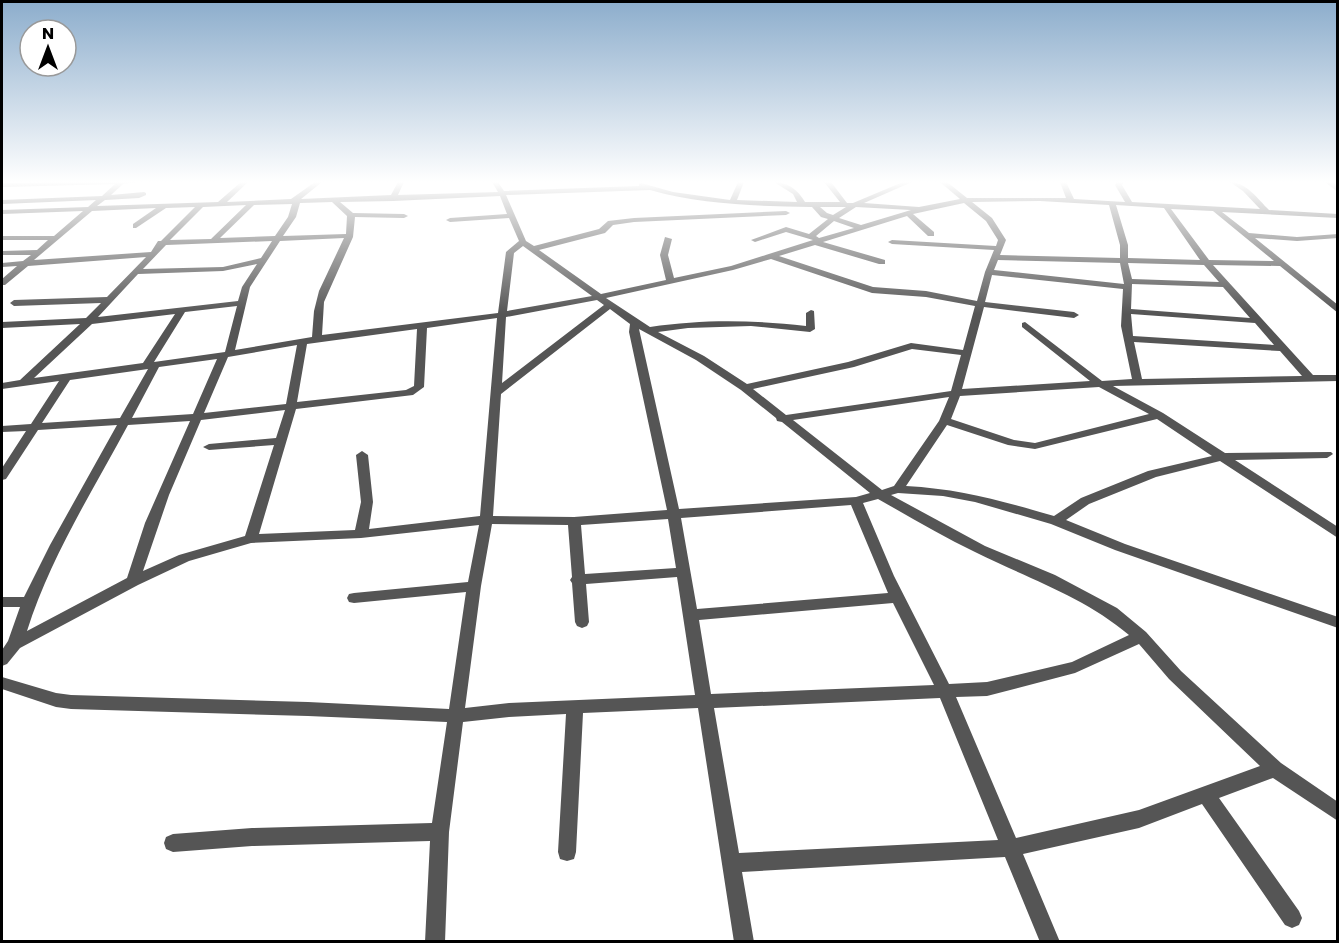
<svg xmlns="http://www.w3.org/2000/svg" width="1339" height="943" font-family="Poppins,sans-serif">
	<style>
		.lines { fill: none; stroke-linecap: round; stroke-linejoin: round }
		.street { fill: #555; fill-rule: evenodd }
	</style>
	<rect width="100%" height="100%" fill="#fff"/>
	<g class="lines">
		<!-- street -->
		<g class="street">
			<path d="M137,182L123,184L111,195L144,192L146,193V195L139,198L105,200L97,206L218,202L241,182H248L227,202L291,199L315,182H322L301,199L391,195L398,182H404L398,195L498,192L492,182H498L504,191L639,186V184L641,183L673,192L730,200L738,182H744L737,200L797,202L793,194L774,182C788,182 798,190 805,202H840L824,182H831L847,203H853L903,182H912L864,203L919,207L960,199L940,182H947L967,198H1066L1060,182H1066L1074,199L1125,202L1115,185L1117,182H1124L1122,185L1132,202L1260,209L1243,191L1230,182C1246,182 1258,199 1269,210L1338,214V218L1222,212L1249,233L1297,237L1338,234V238L1297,241L1255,238L1338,305V313L1280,266L1213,265L1313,375H1338V381L1113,386L1163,413L1225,453L1331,452L1333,454L1327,458L1235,460L1338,527V538L1220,461L1156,477L1089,504L1066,520L1125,544L1338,617V628L1115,550L1051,524L975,502L943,496L898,493L891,495L985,546L1055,575L1117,608L1146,632L1181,671L1281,763L1338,802V821L1273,778L1219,798L1299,911L1302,918L1299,925L1292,928L1285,925L1202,804L1139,828L1023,854L1060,942H1040L1005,857L742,872L754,942H734L698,708L583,713L576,852L574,859L567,861L560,859L558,852L566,714L509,717L463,722L449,832L445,942H425L430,841L252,846L173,852L166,849L164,843L166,837L173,834L252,828L432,823L447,722L308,716L71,709L56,707L2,689V677L56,693L71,695L308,702L449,709L466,592L354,603L349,602L347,598L349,594L354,593L468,582L479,525L361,538L251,543L189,561L138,585L20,648L7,664L2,666V650L8,641L20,607H2V597H24L50,545L117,425L38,430L6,479L2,480V468L26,431L2,432V426L31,424L59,381L2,389V383L20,380L80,324L2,328V322L86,318L101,303L14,306L10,303L14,300L107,297L146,257L28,266L5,285H2V279L17,266L2,267V263L23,261L31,255H2V251L37,250L48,240H2V236H54L83,211L2,214V210L88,207L96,200L2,204V200L102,196L115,184L2,187V183ZM650,190C703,205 758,206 812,207L821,217L828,219L809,234L786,227L751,240L755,242L786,232L813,240L731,266L674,278L668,255L672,239L665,237L660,255L666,280L601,294L539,250L605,233L613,225L634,222L786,215L790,213L786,211L634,218L608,221L599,229L534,246L526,241L506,195ZM500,196L507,214L450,218L446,220L450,222L509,218L519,241L506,252L498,313L322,335L324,302L353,237L355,217L404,218L408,216L404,214L353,213L340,202L393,201ZM1040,201L1109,205L1120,245V258L1000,255L1006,240L992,218L972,202ZM332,202L347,216L346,234L283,236L296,217L300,203ZM964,203L986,221L998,240L996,246L892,240L888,242L892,244L994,250L985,272L977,301L926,291L873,287L779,256L815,245L879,264H885V260L823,242L907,216L928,236H934V232L913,214ZM292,204L288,217L275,236L220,238L254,205ZM246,205L211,239L170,240L203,207ZM1116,205L1164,208L1200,260L1128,258V245ZM195,207L161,241H158L151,252L34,260L92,211L156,208L133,224V228H136L166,208ZM820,207H846L833,215L827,213ZM856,207L911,210L861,225L839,218ZM1171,209L1213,211L1274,261L1209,260ZM834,221L854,228L819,238L816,236ZM344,238L319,291L314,311L312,337L235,350L250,287L280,241ZM272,241L261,258L223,267L143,269L166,245ZM523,246L592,296L507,311L514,253ZM771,259L872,293L926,297L975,306L963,350L911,343L848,362L747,384L704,356L658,332L688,328L751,326L810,332L815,329L814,311L811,310L806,313V326C752,320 704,319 650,327L606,298L733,270ZM998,260L1120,263L1124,284L994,270ZM1128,263L1204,265L1219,282L1132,279ZM257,264L242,287L238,301L98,317L138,274L223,271ZM992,275L1123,289L1121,326L1132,379L1102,381L1025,322L1022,323V327L1090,381L962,389L984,307L1074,318L1079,315L1074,312L985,302ZM1132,284L1223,287L1250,318L1131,309ZM597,300L604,305L502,383L506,317ZM237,306L225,352L154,362L185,312ZM610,309L630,324L629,332L667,510L574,517L493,516L501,394ZM175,314L143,363L34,378L92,324ZM1131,314L1255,323L1274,345L1133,336ZM497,318L480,516L369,529L373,502L368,455L362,451L356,455L361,502L355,530L259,534L296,409L413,395L424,387L427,328ZM417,329L414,386L406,390L297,402L307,344ZM639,329L696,360L741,390L776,418L777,421L782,422L870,493L856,497L679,509ZM1134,342L1280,351L1302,376L1142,379ZM297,345L286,404L204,413L228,357ZM912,349L961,355L951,391L786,415L753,389L854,367ZM217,359L193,414L132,418L159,367ZM148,369L120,418L42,423L70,380ZM1099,387L1149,414L1035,443L1014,440L951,419L960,396ZM949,397L939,421L894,486L882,490L793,420ZM285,410L276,438L209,444L203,447L209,450L274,445L245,536L179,555L143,571L169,495L201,420ZM1157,419L1212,456L1148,471L1081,498L1054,516C1002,501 961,489 906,486L947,425L1008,445L1035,449ZM190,421L145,523L127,578L27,631C50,558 92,492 128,425ZM878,499C910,517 942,536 975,552C1029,579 1083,596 1129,635L1072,662L987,682L949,684L894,576L863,503ZM851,505L888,593L697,609L681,518ZM668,519L676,568L585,574L581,525ZM492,524L568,525L572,577L570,580L572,583L575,622L577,626L582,628L587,626L589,622L586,584L677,577L695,695L509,703L465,708L481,586ZM893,603L934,685L711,694L699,620ZM1139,644L1169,679L1260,766L1139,810L1016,838L956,697L987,696L1075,673ZM940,698L998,840L739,853L714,708Z"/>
			<polygon points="1325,182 1332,182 1338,186 1338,192"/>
		</g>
	</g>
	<!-- sky -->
	<linearGradient id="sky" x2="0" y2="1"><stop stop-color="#8cadcc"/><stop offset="0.58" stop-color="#fff"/><stop offset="1" stop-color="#fff" stop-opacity="0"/></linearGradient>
	<rect width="1339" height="314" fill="url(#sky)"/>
	<!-- border -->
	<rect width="1339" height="943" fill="none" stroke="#000000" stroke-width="6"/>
	<!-- north arrow -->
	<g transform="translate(48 48)"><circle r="28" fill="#ffffff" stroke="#999999" stroke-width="1.5"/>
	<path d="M0-4.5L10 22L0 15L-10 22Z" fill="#000000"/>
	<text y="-9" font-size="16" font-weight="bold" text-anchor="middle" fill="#000000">N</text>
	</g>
</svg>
